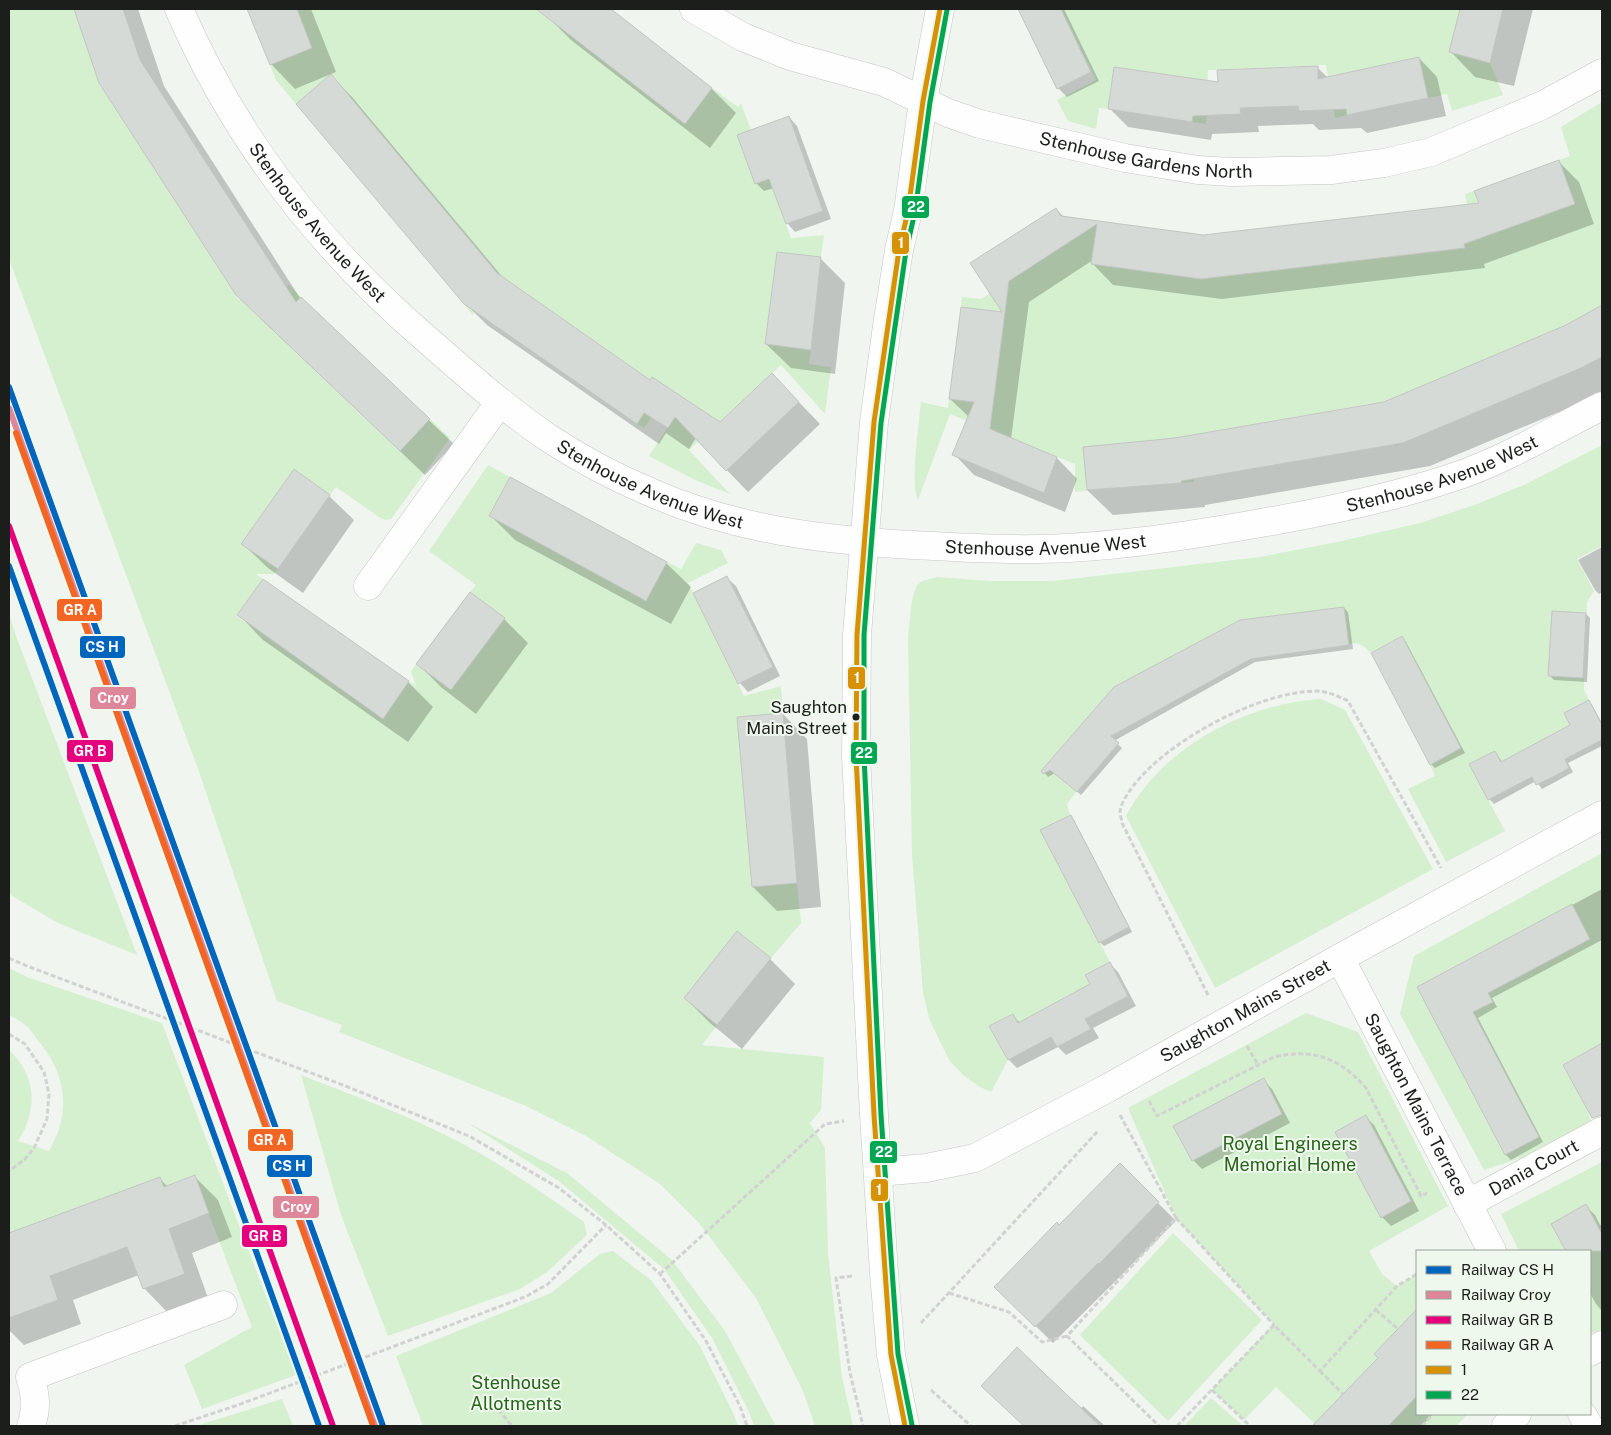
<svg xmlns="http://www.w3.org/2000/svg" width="1611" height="1435" font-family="'Public Sans',sans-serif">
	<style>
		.green { fill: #d4f0ce }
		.shadow { fill: #0003 }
		.building { fill: #d6dad6; stroke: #c2c6c1 }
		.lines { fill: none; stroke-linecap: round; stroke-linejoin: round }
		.minor-casing { stroke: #c3c7c2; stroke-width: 29 }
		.tertiary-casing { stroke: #c3c7c2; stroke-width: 29 }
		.path { stroke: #d1d2d1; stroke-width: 3; stroke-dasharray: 5 2.5; stroke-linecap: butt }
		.minor { stroke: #fdfefd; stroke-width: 28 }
		.tertiary { stroke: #fdfefd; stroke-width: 28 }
		.bus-1-casing { stroke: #eff8ed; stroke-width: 9 }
		.bus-2-casing { stroke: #eff8ed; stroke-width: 9 }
		.bus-1 { stroke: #d69204; stroke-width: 5 }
		.bus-2 { stroke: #00a651; stroke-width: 5 }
		.rail-1-casing { stroke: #eff8ed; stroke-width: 10 }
		.rail-2-casing { stroke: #eff8ed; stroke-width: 10 }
		.rail-3-casing { stroke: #eff8ed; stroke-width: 10 }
		.rail-4-casing { stroke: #eff8ed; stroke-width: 10 }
		.rail-1 { stroke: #0065bd; stroke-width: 6 }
		.rail-2 { stroke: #de869a; stroke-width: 6 }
		.rail-3 { stroke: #e5007d; stroke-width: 6 }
		.rail-4 { stroke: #f26522; stroke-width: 6 }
		.bus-dot { fill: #1b1e1a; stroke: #eff8ed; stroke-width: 2 }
		.labels { text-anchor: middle; stroke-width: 4; stroke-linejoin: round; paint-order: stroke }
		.bus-label { font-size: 17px; fill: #1b1e1a; stroke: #eff8ed; text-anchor: end }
		.street-label { font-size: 18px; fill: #1b1e1a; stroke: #eff8ed }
		.park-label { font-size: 18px; fill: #29641b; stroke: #eff8ed }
		.line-badge { stroke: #eff8ed; stroke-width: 2 }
		.badge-label { font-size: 14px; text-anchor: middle; font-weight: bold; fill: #fff }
	</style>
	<rect width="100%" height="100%" fill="#f0f5f0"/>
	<!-- green -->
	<g class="green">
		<polygon points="9,9 74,9 88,49 131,35 137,49 134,51 141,62 103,87 239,300 279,275 286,287 289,285 301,297 271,329 399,451 430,419 450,438 391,519 387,520 382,519 336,487 330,495 242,544 278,569 274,574 256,574 263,579 237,616 383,719 409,681 416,686 411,671 416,664 451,690 505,618 470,592 476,585 429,551 488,465 510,477 646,600 667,562 681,569 696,543 721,550 728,563 688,583 744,696 781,686 783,713 737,717 752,887 797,883 801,923 771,958 737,931 684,998 717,1025 702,1045 824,1057 821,1110 810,1123 825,1148 828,1254 842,1377 853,1426 815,1426 803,1391 756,1298 699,1223 660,1184 586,1136 524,1105 339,1032 342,1025 277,1001 198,769 9,259"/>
		<polygon points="297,9 549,9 545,15 684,124 712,88 738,107 741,103 751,130 737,136 755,183 769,179 791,238 824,235 821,257 777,252 765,344 811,350 809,364 831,367 825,414 781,365 689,450 730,494 695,480 649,456 686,399 671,390 644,428 637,424 662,388 516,286 490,322 475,312 473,315 458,297 493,267 331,75 296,104 276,80 270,65 312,48"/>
		<polygon points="1061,9 1460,9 1449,52 1490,63 1503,95 1452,111 1447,94 1428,98 1419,57 1339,74 1347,115 1335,118 1326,65 1208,70 1206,124 1192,122 1198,79 1114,67 1108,109 1099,108 1096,129 1068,121 1057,100 1096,80"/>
		<path d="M1602,102V305L1578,319L1600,358L1575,371L1557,329L1394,398L1411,440L1396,446L1395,444L1382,446L1374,403L1199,434L1205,477L1194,479V482L1182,483L1177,438L1083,447L1087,491L1075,492V464L950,414L918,500C910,484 919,423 921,402L948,408L949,399L992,405L1005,313L961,307L962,297L981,299L990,293L1084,232L1087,219L1098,221L1092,264L1180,276L1186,232L1198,235L1206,234L1212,278L1465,248L1460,205L1467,204L1465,194L1474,191L1491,234L1559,160L1570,156L1561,127Z"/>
		<path d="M1602,445V546L1577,559L1594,591L1587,602V613L1552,611L1548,676L1584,678V690L1589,700L1564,713L1570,725L1501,762L1495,751L1469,764L1505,831L1446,862L1408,789L1435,776L1430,765L1461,748L1401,636L1370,653C1365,646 1360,643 1351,643L1349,645L1344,607L1239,620L1113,688L1046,766L1076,792L1067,804L1070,815L1041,830L1110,962L1085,975L1090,984L1018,1023L1012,1014L989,1026L1008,1060L991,1092L980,1087L963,1075L949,1060L930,1021L923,993L912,854L908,639C910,626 910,594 918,584C922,580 931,579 937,577L990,581H1053L1260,557L1337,542L1420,523L1477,504L1526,484Z"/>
		<polygon points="9,614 16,636 137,955 58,923 9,894"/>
		<path d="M1321,699L1345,710L1433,869L1215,988L1126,816C1162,747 1245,704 1321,699Z"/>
		<polygon points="1602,853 1602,1043 1563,1065 1585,1105 1594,1128 1566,1143 1484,1170 1400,1014 1414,956"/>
		<path d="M9,968L27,977L162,1023L296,1375L202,1409L184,1365L252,1327L194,1175L175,1183L185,1208L179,1211L184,1223L178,1226L160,1177L9,1233V1050C37,1076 38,1110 18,1141L49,1151C71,1113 67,1076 40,1043C35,1037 31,1029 25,1025C21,1021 14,1018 9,1015Z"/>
		<polygon points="1306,1013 1358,1032 1448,1206 1369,1251 1382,1274 1397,1286 1417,1274 1417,1309 1374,1354 1378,1358 1315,1424 1276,1387 1244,1420 1212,1390 1274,1324 1176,1218 1128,1108"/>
		<path d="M301,1075C354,1096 408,1115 459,1142C503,1165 543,1193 584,1222L587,1235L547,1272L520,1289L388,1336L341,1215Z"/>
		<polygon points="466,1122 567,1173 672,1260 725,1331 776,1426 754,1426 749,1412 712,1338 664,1269 560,1182"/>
		<polygon points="1602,1162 1602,1330 1590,1333 1590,1251 1519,1251 1501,1214"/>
		<polygon points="1173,1233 1262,1320 1168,1421 1080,1335"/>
		<polygon points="613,1251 651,1280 700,1346 734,1415 738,1426 423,1426 396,1356 551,1293 600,1254"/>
		<polygon points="1417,1389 1417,1414 1468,1414 1456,1426 1388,1426 1417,1396 1413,1393"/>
		<polygon points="1211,1398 1241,1424 1238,1426 1184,1426"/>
		<polygon points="282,1399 293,1426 196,1426"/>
	</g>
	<!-- shadow -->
	<g class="shadow">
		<polygon points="75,9 138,9 164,86 300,298 454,444 425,475 262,320 101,82"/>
		<polygon points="249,9 311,9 336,72 295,89 271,64"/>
		<polygon points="551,9 608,9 712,89 736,113 710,148 571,40 546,15"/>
		<polygon points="1020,9 1064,9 1099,81 1067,97 1058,88"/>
		<polygon points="1461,9 1533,9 1514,86 1475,77 1451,52"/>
		<polygon points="1419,58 1437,77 1446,116 1367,133 1361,128 1319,130 1313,124 1258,126 1259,132 1212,134 1211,140 1128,127 1109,108 1219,84 1317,67 1328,78"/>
		<polygon points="331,76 352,97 505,280 651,381 720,423 793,396 820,424 748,492 696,438 689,449 666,433 659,444 487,325 465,303"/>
		<polygon points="789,117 797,126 831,219 795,232 787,223 774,188 764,191 756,183"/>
		<polygon points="1559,162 1579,182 1594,224 1484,264 1485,268 1222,299 1113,285 1093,264 1093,260 1029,302 1011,439 1057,458 1077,479 1065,512 974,475 954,454 969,417 950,399 1004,314 972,264 1056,209 1064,217 1203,236 1480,204"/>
		<polygon points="820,258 845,283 835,374 791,368 766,344"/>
		<polygon points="1602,306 1602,394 1430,466 1205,505 1205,507 1113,515 1088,491 1084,448 1175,439 1384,403 1567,326"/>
		<polygon points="329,496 354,520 303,593 268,568 243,544"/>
		<polygon points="491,516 666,563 691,587 671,624 515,540"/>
		<polygon points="1602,547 1602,592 1599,594 1595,590 1578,560"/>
		<polygon points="727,578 736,586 780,676 748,692 740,683"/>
		<polygon points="264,581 408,682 433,707 408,742 263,640 239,615"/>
		<polygon points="1344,608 1348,612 1353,649 1255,662 1114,741 1122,748 1081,795 1055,773 1048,777 1043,771"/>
		<polygon points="1586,614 1590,618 1587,682 1554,680 1550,676"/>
		<polygon points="504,619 528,643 476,714 442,688 418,664"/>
		<polygon points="1401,638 1406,642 1465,753 1435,768 1431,764"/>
		<polygon points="1588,701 1592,705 1602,723 1602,746 1568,763 1573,772 1557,781 1542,789 1536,781 1494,804 1490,800 1471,765 1495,752 1503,763 1571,725"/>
		<polygon points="783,714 807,739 821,907 777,911 753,887"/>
		<polygon points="1070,816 1074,820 1132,932 1104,946 1100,942"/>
		<polygon points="1602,889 1602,940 1492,998 1497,1007 1478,1018 1543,1142 1511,1160 1506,1155 1418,988"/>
		<polygon points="738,933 770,959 795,984 742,1049 710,1023 685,998"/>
		<polygon points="1110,964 1118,972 1136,1006 1093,1028 1099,1038 1066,1055 1058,1047 1017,1068 1009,1060 1012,1015 1020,1023 1092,985"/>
		<polygon points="1602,1044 1602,1108 1595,1113 1565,1065"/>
		<polygon points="1263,1080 1272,1089 1290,1123 1202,1169 1193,1160 1175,1127"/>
		<polygon points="1366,1117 1374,1125 1419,1211 1391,1226 1382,1217"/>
		<polygon points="1120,1165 1176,1221 1053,1343 996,1287 1059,1226"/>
		<polygon points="194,1176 218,1200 232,1237 192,1253 208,1298 167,1312 144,1288 139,1275 73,1300 81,1324 24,1345 9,1330 9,1235 159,1178 168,1187"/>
		<polygon points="1586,1206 1595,1215 1600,1225 1602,1224 1602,1311 1596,1304 1590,1293 1590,1251 1567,1251 1552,1224"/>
		<polygon points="1417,1311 1417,1414 1433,1414 1422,1426 1322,1426 1318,1422 1379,1358 1375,1354"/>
		<polygon points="998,1401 1080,1409 1083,1406 1105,1426 1025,1426"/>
	</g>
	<!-- building -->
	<g class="building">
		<polygon points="74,9 123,9 140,60 296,302 301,297 430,419 400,451 236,295 99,83"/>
		<polygon points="247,9 297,9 312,48 270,65"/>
		<polygon points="536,9 611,9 712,88 685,124"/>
		<polygon points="1018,9 1061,9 1091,72 1057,89"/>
		<polygon points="1460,9 1503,9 1490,63 1449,52"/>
		<polygon points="1419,57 1428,98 1347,115 1346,109 1299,111 1298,106 1268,107 1240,108 1241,114 1193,116 1192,122 1108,109 1114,67 1218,82 1217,70 1318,66 1318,79"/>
		<polygon points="331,74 497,273 650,380 652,377 720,422 772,373 799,402 726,471 675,417 668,428 644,413 637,424 464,304 296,104"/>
		<polygon points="789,116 823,211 786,224 769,179 755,184 737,135"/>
		<polygon points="1559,160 1575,204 1464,244 1465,248 1201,279 1091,264 1097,224 1009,281 990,429 1057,457 1044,493 952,455 974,402 949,399 961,307 1002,312 970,263 1056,208 1061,216 1203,235 1479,203 1474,191"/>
		<polygon points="777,252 821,257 811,350 765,344"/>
		<polygon points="1602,305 1602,357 1581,368 1403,443 1181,481 1182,483 1087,490 1083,447 1175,438 1384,402 1566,325"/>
		<polygon points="294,469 330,495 278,569 241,544"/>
		<polygon points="510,477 667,562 646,601 489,516"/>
		<polygon points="727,576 773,667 738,684 693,593"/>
		<polygon points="263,579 409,681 383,719 237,615"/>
		<polygon points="470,592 505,618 451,690 416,664"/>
		<polygon points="1344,607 1349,645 1251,659 1111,736 1119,743 1077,792 1050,770 1043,774 1041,771 1114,687 1176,654 1240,620"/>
		<polygon points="1552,611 1586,613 1583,678 1548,676"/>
		<polygon points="1402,636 1461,748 1430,765 1371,653"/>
		<polygon points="1589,700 1602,725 1602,740 1565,759 1569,768 1553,777 1536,785 1532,777 1488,800 1469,764 1495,751 1501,762 1570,725 1564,713"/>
		<polygon points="783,713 797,883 752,887 737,717"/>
		<polygon points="1071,815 1129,927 1099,943 1040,830"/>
		<polygon points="1572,904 1590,939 1488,993 1493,1002 1473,1012 1539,1137 1505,1155 1417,987"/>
		<polygon points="737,931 771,958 717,1025 684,998"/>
		<polygon points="1110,962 1128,996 1085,1019 1091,1029 1057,1047 1051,1037 1008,1060 989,1026 1013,1014 1018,1023 1090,984 1085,975"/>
		<polygon points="1602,1043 1602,1115 1592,1118 1563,1065"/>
		<polygon points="1264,1078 1282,1114 1192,1161 1173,1126"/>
		<polygon points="1366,1115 1411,1201 1381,1218 1335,1132"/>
		<polygon points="1120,1163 1159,1202 1099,1264 1098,1263 1035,1327 994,1287 1057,1222 1059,1225"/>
		<polygon points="195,1175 209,1213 169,1229 185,1274 143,1289 127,1247 50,1276 58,1300 9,1318 9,1233 160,1177 164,1187"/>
		<polygon points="1586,1204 1602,1234 1602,1251 1566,1251 1551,1224"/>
		<polygon points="1417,1309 1417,1396 1388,1426 1312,1426 1378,1358 1374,1354"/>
		<polygon points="1017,1347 1046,1375 1100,1426 1024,1426 981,1386"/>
	</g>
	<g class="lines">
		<defs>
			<g id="minor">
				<path id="s1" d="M179,9C234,136 319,246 423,336C463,371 503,407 547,437C579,458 614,477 650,492C733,529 822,540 912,545C954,547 996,550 1038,549C1105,548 1172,538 1238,527C1310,515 1381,501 1451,478C1504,461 1552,431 1602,406"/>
				<path id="s2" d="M694,9L743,37L790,56L884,82L948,113L980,124L1125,158L1198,170L1232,172L1331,170L1384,163L1431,152L1543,105L1602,73"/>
				<polyline points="368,586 500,402"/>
				<path id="s3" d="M1340,958L1492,1251"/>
				<path id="s4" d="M878,1172L926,1168L975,1158L1106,1089L1340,958L1602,815"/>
				<path id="s5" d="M1467,1204L1602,1131"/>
				<polyline points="1590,1352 1602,1345"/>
				<polyline points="1582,1414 1589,1426"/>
				<path d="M31,1426C37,1408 36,1395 30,1377L223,1305"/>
				<polyline points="1506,1426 1517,1414"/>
			</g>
			<polyline id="tertiary" points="905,1426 891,1355 884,1273 874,1115 856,756 857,635 874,422 887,326 899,250 908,211 923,101 940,9"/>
		</defs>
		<!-- minor casing -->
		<use href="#minor" class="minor-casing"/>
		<!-- tertiary casing -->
		<use href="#tertiary" class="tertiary-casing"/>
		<!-- path -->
		<g class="path">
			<polyline points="9,958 27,966 343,1085 469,1136 559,1188 606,1225 660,1274 706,1341 740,1406 747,1426"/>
			<path d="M1208,995L1122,823C1122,820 1120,815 1120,812C1121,802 1128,793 1134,785C1169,740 1258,692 1316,691C1327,691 1338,696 1348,701L1441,868"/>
			<polyline points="9,1034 25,1044 44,1072 49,1094 47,1119 34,1148 25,1159 9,1171"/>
			<polyline points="1247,1046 1258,1065"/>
			<path d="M1149,1101L1157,1116L1274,1057C1313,1048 1340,1058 1366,1088L1421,1196L1427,1193"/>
			<polyline points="1120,1115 1176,1218 1067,1336 1159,1426"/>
			<polyline points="1176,1218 1274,1325"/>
			<polyline points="660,1274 825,1124 844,1121"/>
			<polyline points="852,1276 836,1278 850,1373 863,1426"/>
			<polyline points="949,1293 1009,1312 1042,1342 1067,1336"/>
			<polyline points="1376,1310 1398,1329"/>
			<polyline points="921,1323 1098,1131"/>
			<polyline points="1320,1371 1343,1394"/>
			<polyline points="931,1390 971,1426"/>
			<polyline points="1212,1390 1248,1424"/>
			<polyline points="489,1398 512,1426"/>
			<polyline points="175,1426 238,1405 525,1297 548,1284 606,1225"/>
			<polyline points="1177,1426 1274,1325 1320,1371 1397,1286 1417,1274"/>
			<polyline points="1422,1426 1433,1414"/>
		</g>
		<!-- minor -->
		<use href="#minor" class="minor"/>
		<!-- tertiary -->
		<use href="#tertiary" class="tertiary"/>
		<defs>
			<polyline id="bus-1" points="905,1426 891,1355 874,1115 856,756 857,635 874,422 899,250 908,211 923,101 940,9"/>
			<polyline id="bus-2" points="912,1425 898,1354 881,1115 864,756 864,635 881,423 906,251 915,212 930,102 947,10"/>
		</defs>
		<!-- bus-1 casing -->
		<use href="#bus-1" class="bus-1-casing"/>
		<!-- bus-2 casing -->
		<use href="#bus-2" class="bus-2-casing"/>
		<!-- bus-1 -->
		<use href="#bus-1" class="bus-1"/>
		<!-- bus-2 -->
		<use href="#bus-2" class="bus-2"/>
		<defs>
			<g id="rail-1">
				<polyline points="9,387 383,1426"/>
				<polyline points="9,566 319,1426"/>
			</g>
			<polyline id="rail-2" points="9,408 375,1426"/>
			<polyline id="rail-3" points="9,526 333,1426"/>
			<polyline id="rail-4" points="16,433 372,1423"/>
		</defs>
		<!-- rail-1 casing -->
		<use href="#rail-1" class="rail-1-casing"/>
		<!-- rail-2 casing -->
		<use href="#rail-2" class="rail-2-casing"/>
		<!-- rail-3 casing -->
		<use href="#rail-3" class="rail-3-casing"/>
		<!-- rail-4 casing -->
		<use href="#rail-4" class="rail-4-casing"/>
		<!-- rail-1 -->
		<use href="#rail-1" class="rail-1"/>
		<!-- rail-2 -->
		<use href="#rail-2" class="rail-2"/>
		<!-- rail-3 -->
		<use href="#rail-3" class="rail-3"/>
		<!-- rail-4 -->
		<use href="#rail-4" class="rail-4"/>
	</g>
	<!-- markers -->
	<circle class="bus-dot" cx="856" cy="717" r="4.5"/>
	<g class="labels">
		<!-- bus labels -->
		<g class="bus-label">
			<text x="847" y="713">Saughton<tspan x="847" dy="21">Mains Street</tspan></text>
		</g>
		<!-- street labels -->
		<g class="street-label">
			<text dy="6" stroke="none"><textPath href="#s2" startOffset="479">Stenhouse Gardens North</textPath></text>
			<text dy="6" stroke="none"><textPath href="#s1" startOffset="256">Stenhouse Avenue West</textPath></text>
			<text dy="6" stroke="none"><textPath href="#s1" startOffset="1496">Stenhouse Avenue West</textPath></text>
			<text dy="6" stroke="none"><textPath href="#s1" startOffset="686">Stenhouse Avenue West</textPath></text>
			<text dy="6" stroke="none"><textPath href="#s1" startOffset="1091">Stenhouse Avenue West</textPath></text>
			<text dy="6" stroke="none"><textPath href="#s4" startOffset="406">Saughton Mains Street</textPath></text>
			<text dy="6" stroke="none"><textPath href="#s3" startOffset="165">Saughton Mains Terrace</textPath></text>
			<text dy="6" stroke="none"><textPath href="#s5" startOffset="76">Dania Court</textPath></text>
		</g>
		<!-- park labels -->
		<g class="park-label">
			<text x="1290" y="1150">Royal Engineers<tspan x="1290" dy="21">Memorial Home</tspan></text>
			<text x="516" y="1389">Stenhouse<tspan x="516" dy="21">Allotments</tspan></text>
		</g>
	</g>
	<g class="line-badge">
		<rect x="901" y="195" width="29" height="24" rx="5" fill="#00a651"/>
		<rect x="891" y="231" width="19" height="24" rx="5" fill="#d69204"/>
		<rect x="56" y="598" width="47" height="24" rx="5" fill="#f26522"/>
		<rect x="79" y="635" width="47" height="24" rx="5" fill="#0065bd"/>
		<rect x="847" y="666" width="19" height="24" rx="5" fill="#d69204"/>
		<rect x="89" y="686" width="48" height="24" rx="5" fill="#de869a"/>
		<rect x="66" y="739" width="48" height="24" rx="5" fill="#e5007d"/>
		<rect x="850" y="741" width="28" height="24" rx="5" fill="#00a651"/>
		<rect x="247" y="1128" width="47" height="24" rx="5" fill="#f26522"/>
		<rect x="869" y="1140" width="29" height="24" rx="5" fill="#00a651"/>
		<rect x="266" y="1154" width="47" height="24" rx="5" fill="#0065bd"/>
		<rect x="870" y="1178" width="19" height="24" rx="5" fill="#d69204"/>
		<rect x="272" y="1195" width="48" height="24" rx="5" fill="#de869a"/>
		<rect x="241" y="1224" width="47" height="24" rx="5" fill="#e5007d"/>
	</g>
	<g class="badge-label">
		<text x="916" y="212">22</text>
		<text x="901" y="248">1</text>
		<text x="80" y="615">GR A</text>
		<text x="102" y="652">CS H</text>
		<text x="857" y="683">1</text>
		<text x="113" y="703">Croy</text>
		<text x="90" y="756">GR B</text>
		<text x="864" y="758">22</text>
		<text x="270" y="1145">GR A</text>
		<text x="884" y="1157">22</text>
		<text x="289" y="1171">CS H</text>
		<text x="879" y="1195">1</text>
		<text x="296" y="1212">Croy</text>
		<text x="265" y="1241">GR B</text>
	</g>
	<!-- border -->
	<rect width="1611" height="1435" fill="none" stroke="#1b1e1a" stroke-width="20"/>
	<!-- legend -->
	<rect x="1416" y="1250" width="175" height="165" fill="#eff8ed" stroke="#9aa199"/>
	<rect x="1426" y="1266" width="25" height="8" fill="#0065bd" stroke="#9aa199"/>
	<text x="1461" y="1275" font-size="15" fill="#1b1e1a">Railway CS H</text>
	<rect x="1426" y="1291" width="25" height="8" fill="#de869a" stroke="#9aa199"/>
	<text x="1461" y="1300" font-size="15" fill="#1b1e1a">Railway Croy</text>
	<rect x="1426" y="1316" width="25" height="8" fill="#e5007d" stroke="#9aa199"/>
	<text x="1461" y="1325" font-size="15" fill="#1b1e1a">Railway GR B</text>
	<rect x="1426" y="1341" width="25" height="8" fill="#f26522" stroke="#9aa199"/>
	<text x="1461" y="1350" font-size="15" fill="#1b1e1a">Railway GR A</text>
	<rect x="1426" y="1366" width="25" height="8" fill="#d69204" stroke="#9aa199"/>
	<text x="1461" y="1375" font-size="15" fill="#1b1e1a">1</text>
	<rect x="1426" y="1391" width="25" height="8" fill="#00a651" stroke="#9aa199"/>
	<text x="1461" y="1400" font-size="15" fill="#1b1e1a">22</text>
</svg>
